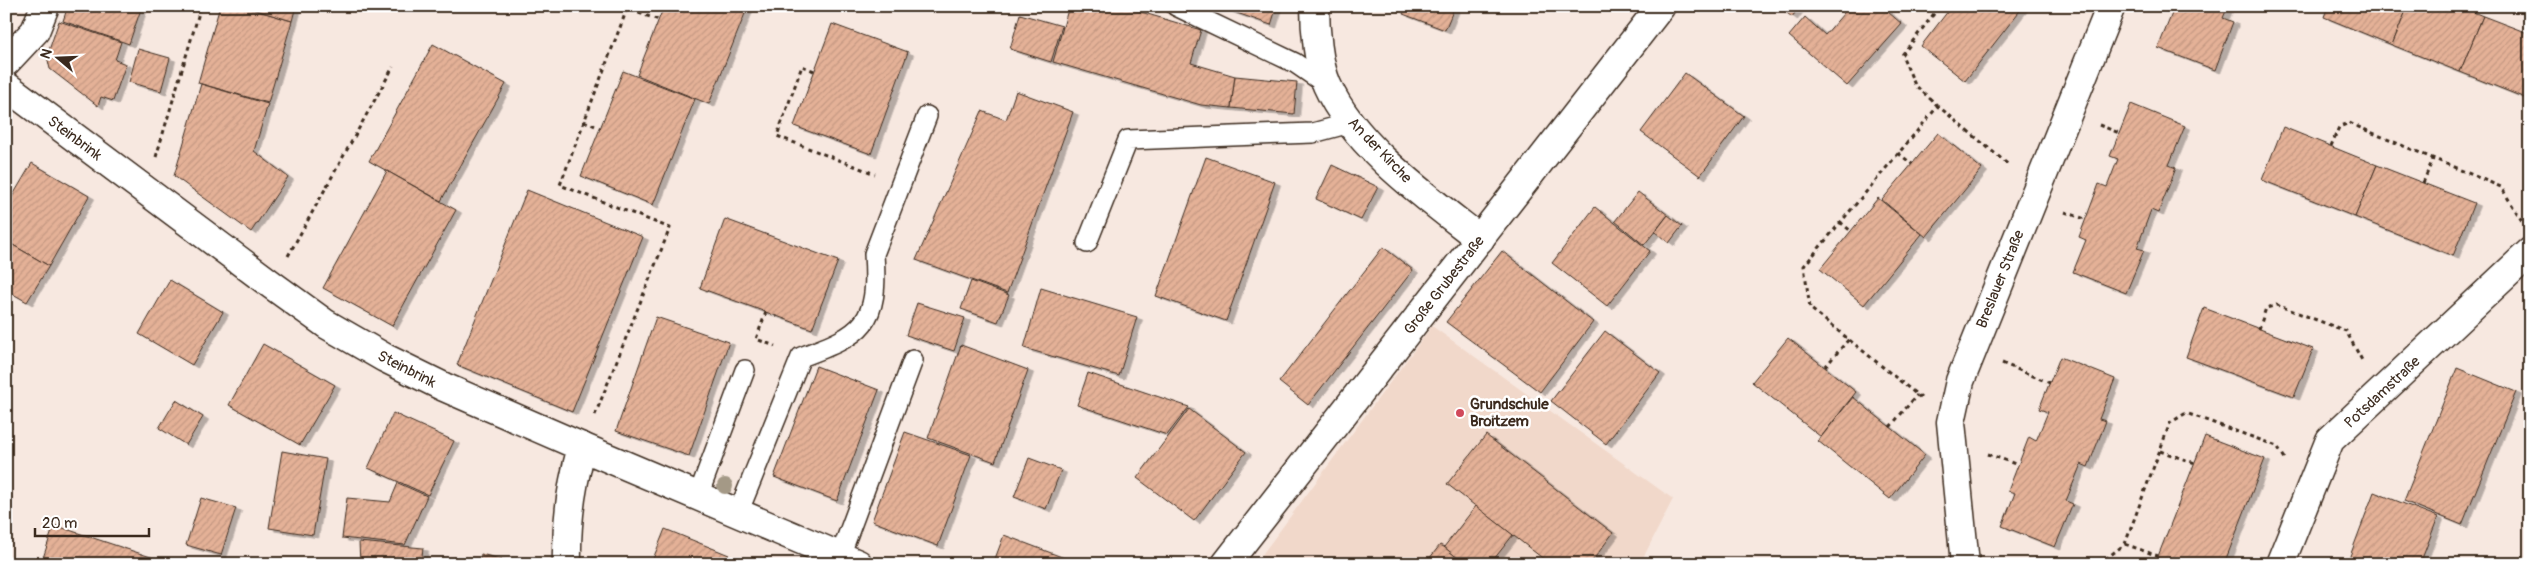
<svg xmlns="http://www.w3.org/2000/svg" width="2536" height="570" font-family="Pangolin,sans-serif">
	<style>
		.built { fill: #f1d8ca }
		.building { fill: url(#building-hatch); stroke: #3b2a1e; filter: url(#shadow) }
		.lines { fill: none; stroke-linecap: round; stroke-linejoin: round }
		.lane-casing { stroke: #3b2a1e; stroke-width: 22 }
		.street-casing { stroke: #3b2a1e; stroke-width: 31 }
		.secondary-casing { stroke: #3b2a1e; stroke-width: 31 }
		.path { stroke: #3b2a1e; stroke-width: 3; stroke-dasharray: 4 4; stroke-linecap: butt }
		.lane { stroke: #fff; stroke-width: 19 }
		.street { stroke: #fff; stroke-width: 28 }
		.secondary { stroke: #fff; stroke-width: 28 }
		.tree { fill: #a49986 }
		.poi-dot { fill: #d1495b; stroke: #fff; stroke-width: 2 }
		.labels { text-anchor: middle; stroke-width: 5; stroke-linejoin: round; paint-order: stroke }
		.street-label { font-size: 15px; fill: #3b2a1e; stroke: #fff }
		.poi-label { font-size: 15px; font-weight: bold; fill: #3b2a1e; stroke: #fff; text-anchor: start }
	</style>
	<defs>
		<pattern id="building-hatch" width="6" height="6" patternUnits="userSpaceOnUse" patternTransform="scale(1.25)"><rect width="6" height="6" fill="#e4b197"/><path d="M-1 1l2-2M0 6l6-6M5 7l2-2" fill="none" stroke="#c49882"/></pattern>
		<filter id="shadow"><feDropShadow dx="5.5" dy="3" stdDeviation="0" flood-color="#0004"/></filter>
	</defs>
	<rect width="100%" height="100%" fill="#f7e8e0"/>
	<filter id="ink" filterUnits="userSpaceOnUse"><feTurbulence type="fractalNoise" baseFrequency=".02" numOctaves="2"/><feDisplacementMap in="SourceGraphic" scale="10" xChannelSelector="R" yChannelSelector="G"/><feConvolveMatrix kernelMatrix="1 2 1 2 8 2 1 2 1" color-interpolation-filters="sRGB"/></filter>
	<g filter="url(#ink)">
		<!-- built -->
		<polygon class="built" points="1432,326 1673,499 1640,564 1255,564"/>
		<!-- building -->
		<g class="building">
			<polygon points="68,6 142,6 129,44 63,21"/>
			<polygon points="220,6 242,6 292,21 268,103 198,83"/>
			<polygon points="242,6 296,6 292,21"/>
			<polygon points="664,6 748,6 709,104 637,75"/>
			<polygon points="1069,6 1121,6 1201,30 1191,63 1235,76 1231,108 1201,105 1053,62"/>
			<polygon points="1217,6 1277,6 1271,25"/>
			<polygon points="1406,6 1455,6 1445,30 1403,14"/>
			<polygon points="1778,6 1800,6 1792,17"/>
			<polygon points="1850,6 1881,6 1902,24 1847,86 1789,36 1805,17 1825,35"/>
			<polygon points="1952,6 2019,6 2022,8 1965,81 1921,46"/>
			<polygon points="2175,6 2228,6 2223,18 2233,22 2215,70 2158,48"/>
			<polygon points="2328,6 2408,6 2392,45 2324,17"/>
			<polygon points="2408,6 2459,6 2483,16 2460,72 2392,45"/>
			<polygon points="1020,14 1062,26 1051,62 1010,49"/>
			<polygon points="2483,16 2530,34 2530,100 2460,72"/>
			<polygon points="59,21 121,42 115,60 126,64 113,101 101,97 98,106 50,69 47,56"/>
			<polygon points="832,24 908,52 871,154 794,126"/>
			<polygon points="433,44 506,84 441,201 369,161"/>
			<polygon points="138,49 170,58 161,91 129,82"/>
			<polygon points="623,71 695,99 653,205 581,176"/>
			<polygon points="1685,73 1744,116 1700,176 1641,132"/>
			<polygon points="1235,76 1297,82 1294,114 1231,108"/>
			<polygon points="201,84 268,104 254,151 288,177 251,232 174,176"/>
			<polygon points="1016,91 1073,112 1007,293 916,260 982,111 1006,120"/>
			<polygon points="2131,104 2185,126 2169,165 2176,168 2158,213 2151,210 2137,248 2144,250 2126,293 2073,272 2086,240 2079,237 2099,184 2107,187 2118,159 2110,156"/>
			<polygon points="2283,127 2377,165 2355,217 2262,180"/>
			<polygon points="1938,133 1982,169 1926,237 1882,200"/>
			<polygon points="1206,157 1275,182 1226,321 1156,296"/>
			<polygon points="32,163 89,196 49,266 6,241 6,207"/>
			<polygon points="1332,165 1378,187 1361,220 1316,199"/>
			<polygon points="2377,165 2474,203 2453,256 2355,217"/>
			<polygon points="387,171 456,210 392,326 323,288"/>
			<polygon points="527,190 643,237 572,412 457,365"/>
			<polygon points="1638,192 1668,215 1644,245 1615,221"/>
			<polygon points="1878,198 1922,234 1864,305 1820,269"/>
			<polygon points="1595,207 1650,251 1607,306 1552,263"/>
			<polygon points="1668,215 1682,226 1669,243 1655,232"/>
			<polygon points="725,219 838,261 812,329 700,288"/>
			<polygon points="6,241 49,266 27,302 6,290"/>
			<polygon points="1383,247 1413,270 1308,405 1279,382"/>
			<polygon points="1502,251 1593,322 1540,392 1446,322"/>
			<polygon points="170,280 223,312 192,365 139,334"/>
			<polygon points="971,281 1009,295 998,322 961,309"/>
			<polygon points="1041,288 1137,317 1119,376 1024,348"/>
			<polygon points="917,303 965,318 954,351 906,335"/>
			<polygon points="2204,308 2313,349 2294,397 2186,357"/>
			<polygon points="656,317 729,342 689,456 616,431"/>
			<polygon points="1605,331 1660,373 1606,444 1551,401"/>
			<polygon points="1788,338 1856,392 1821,437 1752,382"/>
			<polygon points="263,344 335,385 300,445 229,405"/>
			<polygon points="961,345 1028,370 995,462 928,438"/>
			<polygon points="2060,357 2115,379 2099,419 2106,421 2088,467 2081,464 2066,501 2073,504 2055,547 2002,526 2015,493 2008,491 2029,437 2036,441 2048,412 2039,409"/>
			<polygon points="816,366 879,390 837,501 774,477"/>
			<polygon points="2457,368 2516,392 2462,525 2404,501"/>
			<polygon points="1088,373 1189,407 1167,435 1077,405"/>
			<polygon points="1853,397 1925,455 1890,499 1818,441"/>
			<polygon points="176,400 203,417 186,445 159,428"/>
			<polygon points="1189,409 1246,452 1194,521 1137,478"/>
			<polygon points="393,413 454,441 428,495 368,468"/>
			<polygon points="905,432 971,455 938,546 872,521"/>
			<polygon points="1486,435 1613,533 1590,564 1550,564 1447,484"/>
			<polygon points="2205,436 2265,459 2224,564 2155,564"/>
			<polygon points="282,451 326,459 313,535 269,528"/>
			<polygon points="1029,458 1061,470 1046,509 1014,497"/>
			<polygon points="398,483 427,496 405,545 342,538 347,498 390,502"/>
			<polygon points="2374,492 2438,517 2420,564 2347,564"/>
			<polygon points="201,498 236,508 221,555 186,545"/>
			<polygon points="1476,506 1513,535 1490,564 1465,564 1444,547"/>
			<polygon points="54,525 172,564 41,564"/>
			<polygon points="665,529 729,555 725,564 651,564"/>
			<polygon points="1004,535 1067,559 1065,564 993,564"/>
			<polygon points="359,542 423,548 421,564 360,564"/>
			<polygon points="1440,545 1444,547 1465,564 1425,564"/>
			<polygon points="481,554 519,564 479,564"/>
		</g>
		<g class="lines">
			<defs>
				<g id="lane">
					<polyline points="1176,6 1295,63 1327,85"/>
					<polyline points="1087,243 1128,140 1313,133 1350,123"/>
					<polyline points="698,496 745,370"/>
					<path d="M738,513L801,357C864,334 879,324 874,254L927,116"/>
					<polyline points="840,556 913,360"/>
				</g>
				<g id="street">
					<path d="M1315,6C1315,28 1318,65 1327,85C1354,146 1429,199 1480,239"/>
					<polyline points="6,62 35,31 45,6"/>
					<polyline points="6,86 272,285 326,324 385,358 444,387 582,447 858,564"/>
					<path d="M567,564C566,523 571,486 582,447"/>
					<polyline points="1965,564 1951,422 1960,381 2111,6"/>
					<polyline points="2280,564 2330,440 2530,252"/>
				</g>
				<polyline id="secondary" points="1226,564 1661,6"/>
			</defs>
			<!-- lane casing -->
			<use href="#lane" class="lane-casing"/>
			<!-- street casing -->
			<use href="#street" class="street-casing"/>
			<!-- secondary casing -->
			<use href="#secondary" class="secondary-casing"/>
			<!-- path -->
			<g class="path">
				<polyline points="1946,6 1950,9"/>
				<polyline points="2527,33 2530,26"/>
				<polyline points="814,71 802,66 777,136 875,174"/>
				<polyline points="1938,106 1915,85 1902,55 1940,6"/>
				<polyline points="584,121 600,128"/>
				<polyline points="2099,125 2119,133"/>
				<polyline points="2331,146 2339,127 2349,123 2501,187 2522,221"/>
				<polyline points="1898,153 1912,164"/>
				<polyline points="156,157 201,6"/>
				<polyline points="2423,183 2433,159"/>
				<polyline points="2065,212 2085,219"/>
				<polyline points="1840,222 1851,231"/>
				<polyline points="288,256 393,67"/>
				<polyline points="766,312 756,339 775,346"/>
				<polyline points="2259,329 2266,308 2277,305 2346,331 2363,362"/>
				<polyline points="2002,363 2050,383"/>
				<polyline points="1825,367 1849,339"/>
				<polyline points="1921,398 1810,308 1804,266 1938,106 2010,166"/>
				<polyline points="595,415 670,228 560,185 627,9 659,20"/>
				<polyline points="1890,427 1917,395"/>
				<polyline points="2160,451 2195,463"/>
				<polyline points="1988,454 2018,465"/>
				<polyline points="2125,544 2158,556"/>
				<polyline points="2099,564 2125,544 2170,423 2186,413 2277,446 2286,460"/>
			</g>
			<!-- lane -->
			<use href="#lane" class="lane"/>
			<!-- street -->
			<use href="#street" class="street"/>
			<!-- secondary -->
			<use href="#secondary" class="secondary"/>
		</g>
		<!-- trees -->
		<circle class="tree" cx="725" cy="486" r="8"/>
	</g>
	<!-- markers -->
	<circle class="poi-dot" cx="1460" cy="413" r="5"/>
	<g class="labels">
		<!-- street labels -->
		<g class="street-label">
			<text transform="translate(75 138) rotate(37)" y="5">Steinbrink</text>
			<text transform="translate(1380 150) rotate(46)" y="5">An der Kirche</text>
			<text transform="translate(2000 279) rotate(-68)" y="5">Breslauer Straße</text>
			<text transform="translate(1444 285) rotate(-52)" y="5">Große Grubestraße</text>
			<text transform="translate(407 369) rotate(27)" y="5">Steinbrink</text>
			<text transform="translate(2382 392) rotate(-43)" y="5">Potsdamstraße</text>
		</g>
		<!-- poi labels -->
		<g class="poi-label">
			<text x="1470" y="409">Grundschule<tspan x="1470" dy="17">Broitzem</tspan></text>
		</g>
	</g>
	<!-- margin -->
	<rect width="2536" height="570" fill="none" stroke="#fff" stroke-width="25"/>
	<rect x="12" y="12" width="2511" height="545" fill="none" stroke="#3b2a1e" stroke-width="2" filter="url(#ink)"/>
	<!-- north arrow -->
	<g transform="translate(58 58) rotate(289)" stroke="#ffffff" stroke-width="4" paint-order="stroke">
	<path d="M0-4L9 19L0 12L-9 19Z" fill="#3b2a1e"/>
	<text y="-8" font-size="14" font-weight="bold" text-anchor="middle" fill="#3b2a1e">N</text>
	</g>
	<!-- scale -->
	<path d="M35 528v8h114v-8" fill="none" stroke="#3b2a1e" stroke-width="2.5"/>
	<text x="42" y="528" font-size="15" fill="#3b2a1e" stroke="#ffffff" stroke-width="4" paint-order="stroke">20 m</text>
</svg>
